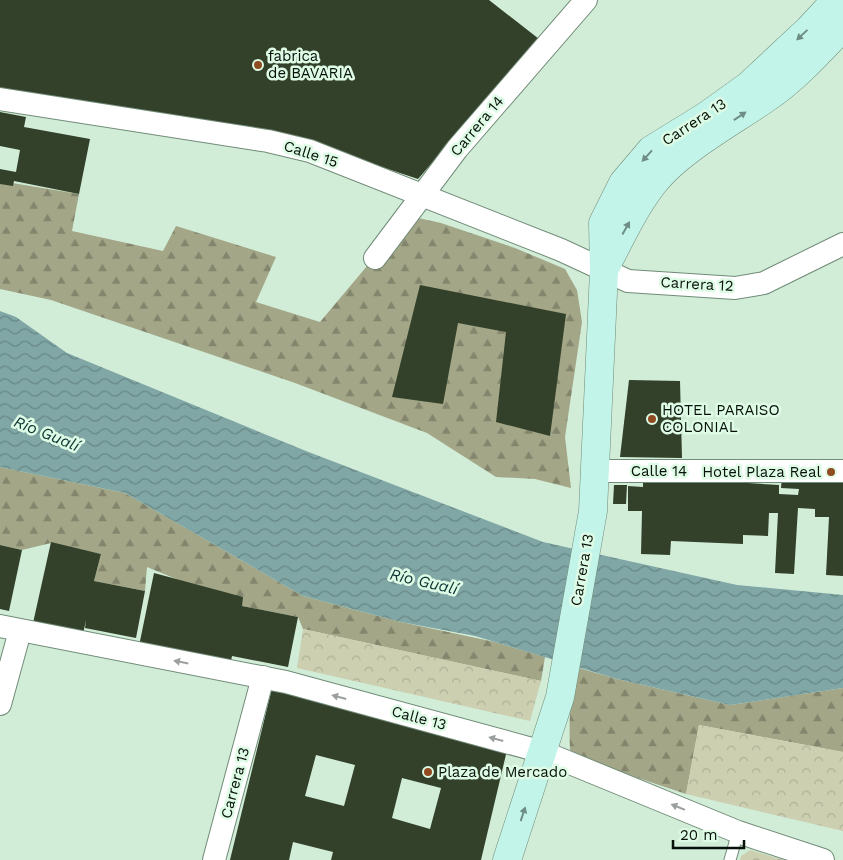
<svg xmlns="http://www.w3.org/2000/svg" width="843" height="860" font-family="'Work Sans',sans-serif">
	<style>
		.forest { fill: url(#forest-firs) }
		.park { fill: url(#park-crowns) }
		.water { fill: url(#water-waves) }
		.building { fill: #33402a; fill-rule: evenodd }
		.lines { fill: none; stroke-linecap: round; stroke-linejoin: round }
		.lane-casing { stroke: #708b77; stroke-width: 13 }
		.street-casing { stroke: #708b77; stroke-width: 24 }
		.secondary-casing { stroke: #708b77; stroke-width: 29 }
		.lane { stroke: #fff; stroke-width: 11 }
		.street { stroke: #fff; stroke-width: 22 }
		.secondary { stroke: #c3f4e9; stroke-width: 28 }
		.oneway { fill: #6e8e85 }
		.oneway2 { fill: #9ca09d }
		.poi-dot { fill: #904b20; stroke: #defbe5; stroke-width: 2 }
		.labels { text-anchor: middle; stroke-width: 5; stroke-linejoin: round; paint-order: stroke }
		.poi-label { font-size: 15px; fill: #07110a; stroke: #defbe5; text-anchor: start }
		.street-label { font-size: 15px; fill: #07110a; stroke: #defbe5 }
		.water-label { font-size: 16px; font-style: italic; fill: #0c3434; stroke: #defbe5 }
	</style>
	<defs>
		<pattern id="forest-firs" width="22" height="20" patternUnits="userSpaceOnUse" patternTransform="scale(1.25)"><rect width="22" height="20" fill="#a3a687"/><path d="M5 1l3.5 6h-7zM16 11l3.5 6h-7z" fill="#83866d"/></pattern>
		<pattern id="park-crowns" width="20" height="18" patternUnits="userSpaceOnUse" patternTransform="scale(1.25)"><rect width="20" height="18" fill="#cccfb0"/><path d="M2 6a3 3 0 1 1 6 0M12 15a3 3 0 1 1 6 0" fill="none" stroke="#aeb196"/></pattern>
		<pattern id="water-waves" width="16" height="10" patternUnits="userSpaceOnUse" patternTransform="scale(1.25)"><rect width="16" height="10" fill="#80a7a6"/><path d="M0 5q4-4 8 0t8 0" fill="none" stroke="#678785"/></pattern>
	</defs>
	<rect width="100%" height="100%" fill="#d1edd8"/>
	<!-- forest -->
	<g class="forest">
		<polygon points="0,181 79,194 72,231 163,251 176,226 276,257 256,302 320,322 409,216 441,223 515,248 565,269 577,290 582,322 565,437 571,488 535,479 496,477 427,433 295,383 51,300 0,289"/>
		<polygon points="0,467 125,493 303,596 401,622 495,642 545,657 541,681 303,629 298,617 242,606 147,567 145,591 94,581 101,554 51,543 22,550 0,545"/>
		<path d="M579,668L617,679L730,705L843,688V752L699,725L686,794L599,765L570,750C569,722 569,695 579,668Z"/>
	</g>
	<!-- park -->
	<g class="park">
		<polygon points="303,629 541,681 530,721 297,668"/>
		<polygon points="699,725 843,752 843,831 686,794"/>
		<polygon points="750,850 784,860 740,860 741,856"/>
	</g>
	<!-- water -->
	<polygon class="water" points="0,311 16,317 67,353 306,451 543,542 737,585 843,595 843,688 730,705 617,679 475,636 401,622 303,596 125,493 0,467"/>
	<!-- building -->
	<g class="building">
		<polygon points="0,0 489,0 539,39 418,179 292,137 0,91"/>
		<polygon points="0,112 26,117 24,127 90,139 79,194 14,181 13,186 0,184 0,169 16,172 20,150 0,146"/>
		<polygon points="420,285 566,314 550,436 496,422 506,332 458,323 443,404 392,397"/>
		<polygon points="629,380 680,381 682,458 620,457"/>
		<polygon points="748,475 748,483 779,485 779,494 798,495 799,489 781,488 782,476 843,479 843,576 826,575 829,517 815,517 815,509 798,508 794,574 775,573 778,513 769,513 768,536 743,535 743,544 671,541 670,555 641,554 642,511 628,511 628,486 643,487 643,476"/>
		<polygon points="614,485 627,485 626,504 613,504"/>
		<polygon points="51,542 101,554 94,581 145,591 136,638 85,628 86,620 83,634 33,623"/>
		<polygon points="0,545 22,550 9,611 0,609"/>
		<polygon points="154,573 243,597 242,606 298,617 288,667 232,656 230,666 139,646"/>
		<path d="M272,688L508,746L481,860H331L333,852L293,842L289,860H230ZM316,755L355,765L344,806L305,796ZM402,778L441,788L430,829L392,818Z"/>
	</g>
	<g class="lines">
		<defs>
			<polyline id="lane" points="730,860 738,832"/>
			<g id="street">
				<polyline points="0,99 268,141 310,151 561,250 628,281 735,288 764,283 843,244"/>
				<polyline points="375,258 457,149 586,0"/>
				<polyline points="595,471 843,471"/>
				<polyline points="0,626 286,682 543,752 738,832 823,860"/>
				<polyline points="0,704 20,631"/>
				<polyline points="214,860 263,677"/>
			</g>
			<g id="secondary">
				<path d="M604,270C619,241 633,210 653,184C678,151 734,121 768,97C796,78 820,51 843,27"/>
				<polyline points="507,860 560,697 593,511 604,271 603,223 623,183 651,150 706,116 748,86 809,29 836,0"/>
			</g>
		</defs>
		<!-- lane casing -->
		<use href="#lane" class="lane-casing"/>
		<!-- street casing -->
		<use href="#street" class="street-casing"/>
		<!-- secondary casing -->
		<use href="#secondary" class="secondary-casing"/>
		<!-- lane -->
		<use href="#lane" class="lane"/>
		<!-- street -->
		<use href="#street" class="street"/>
		<!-- secondary -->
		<use href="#secondary" class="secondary"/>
	</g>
	<!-- one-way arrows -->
	<defs><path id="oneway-solid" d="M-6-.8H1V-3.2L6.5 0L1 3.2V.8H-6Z" transform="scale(1.25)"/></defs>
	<g class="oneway">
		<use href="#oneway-solid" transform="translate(802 35) rotate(137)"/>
		<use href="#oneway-solid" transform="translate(740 116) rotate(-34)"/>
		<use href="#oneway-solid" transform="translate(647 156) rotate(132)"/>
		<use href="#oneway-solid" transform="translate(626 228) rotate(-61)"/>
		<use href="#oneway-solid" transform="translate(523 814) rotate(-72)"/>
	</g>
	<g class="oneway2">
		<use href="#oneway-solid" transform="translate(181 662) rotate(-169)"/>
		<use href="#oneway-solid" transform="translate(339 697) rotate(-165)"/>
		<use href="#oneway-solid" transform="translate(496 739) rotate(-165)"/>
		<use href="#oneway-solid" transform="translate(678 807) rotate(-158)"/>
	</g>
	<!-- markers -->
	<g class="poi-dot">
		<circle cx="258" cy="65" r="5"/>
		<circle cx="652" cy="419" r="5"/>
		<circle cx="831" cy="472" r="5"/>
		<circle cx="428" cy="772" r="5"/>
	</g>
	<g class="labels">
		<!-- poi labels -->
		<g class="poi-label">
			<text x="268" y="61">fabrica<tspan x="268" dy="17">de BAVARIA</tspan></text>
			<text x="662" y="415">HOTEL PARAISO<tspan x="662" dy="17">COLONIAL</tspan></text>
			<text x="821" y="477" text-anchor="end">Hotel Plaza Real</text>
			<text x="438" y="777">Plaza de Mercado</text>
		</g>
		<!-- street labels -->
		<g class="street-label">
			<text transform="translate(694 122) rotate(-33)" y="5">Carrera 13</text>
			<text transform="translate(477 126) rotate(-50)" y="5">Carrera 14</text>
			<text transform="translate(311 154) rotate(18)" y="5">Calle 15</text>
			<text transform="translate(697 284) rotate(3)" y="5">Carrera 12</text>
			<text x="659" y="476">Calle 14</text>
			<text transform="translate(582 570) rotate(-80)" y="5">Carrera 13</text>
			<text transform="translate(419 718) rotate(15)" y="5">Calle 13</text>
			<text transform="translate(235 783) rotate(-75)" y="5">Carrera 13</text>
		</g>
		<!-- water labels -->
		<g class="water-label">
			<text transform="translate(47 433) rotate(22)" y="6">Río Gualí</text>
			<text transform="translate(424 581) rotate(13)" y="6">Río Gualí</text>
		</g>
	</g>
	<!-- scale -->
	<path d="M673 840v8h71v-8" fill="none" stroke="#07110a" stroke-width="2.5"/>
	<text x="680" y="840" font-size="15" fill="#07110a" stroke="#defbe5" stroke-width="4" paint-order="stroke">20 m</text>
</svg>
